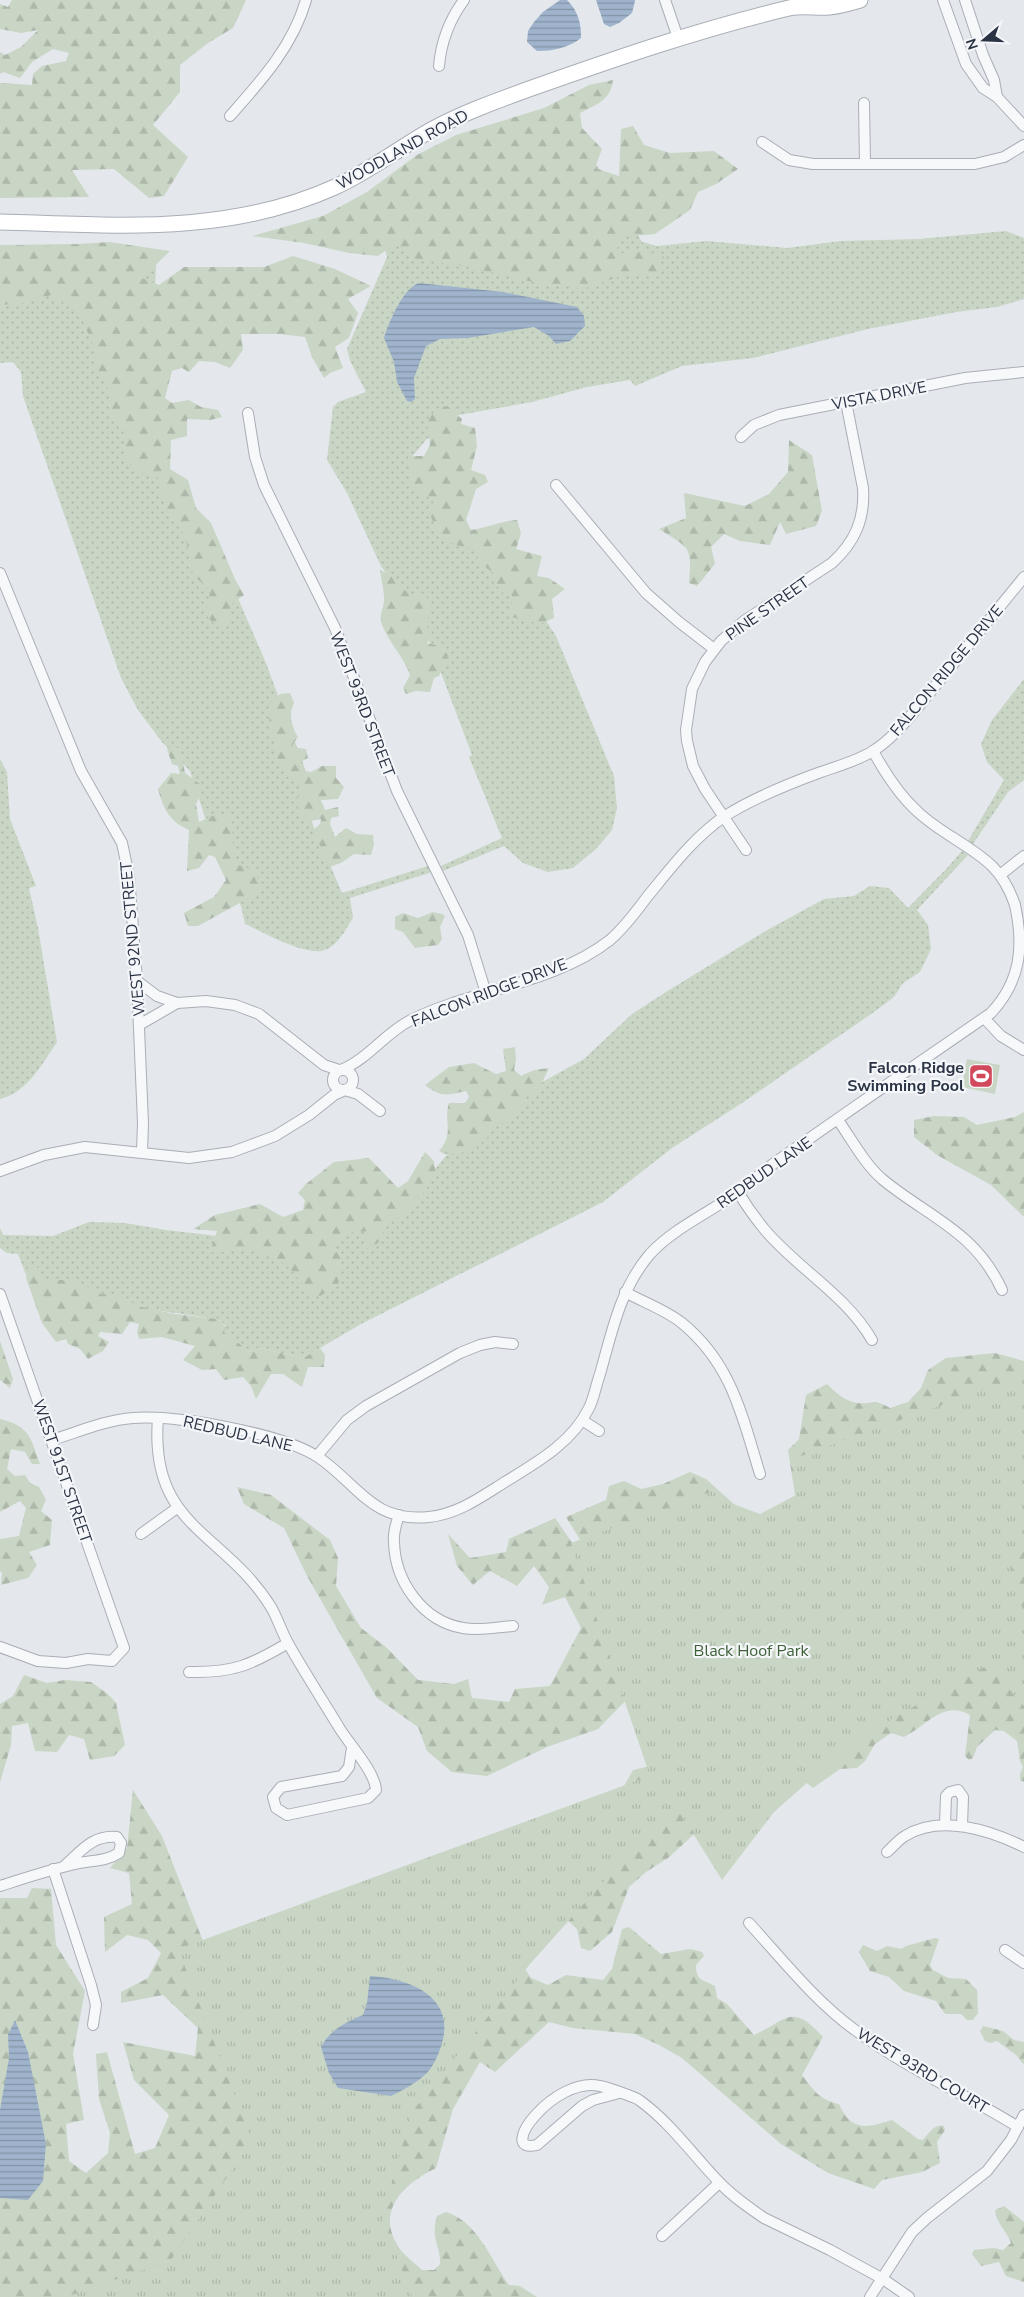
<svg xmlns="http://www.w3.org/2000/svg" width="1024" height="2297" font-family="'Nunito Sans',sans-serif">
	<style>
		.grass { fill: url(#grass-dots) }
		.forest { fill: url(#forest-firs) }
		.park { fill: url(#park-tufts) }
		.garden { fill: #c9d6c5 }
		.water { fill: url(#water-rules) }
		.lines { fill: none; stroke-linecap: round; stroke-linejoin: round }
		.minor-casing { stroke: #a9aeb7; stroke-width: 12 }
		.secondary-casing { stroke: #a9aeb7; stroke-width: 17 }
		.minor { stroke: #f7f8fa; stroke-width: 10 }
		.secondary { stroke: #fff; stroke-width: 15 }
		.labels { text-anchor: middle; stroke-width: 4.5; stroke-linejoin: round; paint-order: stroke }
		.street-label { font-size: 16px; fill: #2b3445; stroke: #f4f6f9 }
		.poi-label { font-size: 16px; font-weight: bold; fill: #2b3445; stroke: #f4f6f9; text-anchor: end }
		.park-label { font-size: 16px; fill: #3f6138; stroke: #f4f6f9 }
	</style>
	<defs>
		<pattern id="grass-dots" width="8" height="8" patternUnits="userSpaceOnUse" patternTransform="scale(1.25)"><rect width="8" height="8" fill="#c9d6c5"/><path d="M2 2h.1M6 6h.1" fill="none" stroke="#adb8ab" stroke-width="1.8" stroke-linecap="round"/></pattern>
		<pattern id="forest-firs" width="22" height="20" patternUnits="userSpaceOnUse" patternTransform="scale(1.25)"><rect width="22" height="20" fill="#c9d6c5"/><path d="M5 1l3.5 6h-7zM16 11l3.5 6h-7z" fill="#adb8ab"/></pattern>
		<pattern id="park-tufts" width="24" height="20" patternUnits="userSpaceOnUse" patternTransform="scale(1.25)"><rect width="24" height="20" fill="#c9d6c5"/><path d="M3 7l-1-3M5 7V3M7 7l1-3M15 17l-1-3M17 17v-4M19 17l1-3" fill="none" stroke="#adb8ab"/></pattern>
		<pattern id="water-rules" width="6" height="5" patternUnits="userSpaceOnUse" patternTransform="scale(1.25)"><rect width="6" height="5" fill="#9fb4cc"/><path d="M0 2.5h6" fill="none" stroke="#8293a7"/></pattern>
	</defs>
	<rect width="100%" height="100%" fill="#e4e7ec"/>
	<!-- grass -->
	<g class="grass">
		<polygon points="564,110 642,242 657,246 706,241 787,248 841,241 919,239 1006,231 1024,238 1024,299 997,307 956,312 868,329 753,358 682,366 635,386 630,380 587,387 532,402 453,416 426,440 411,458 468,538 537,607 556,636 614,776 617,808 612,830 596,849 573,868 548,872 523,863 504,846 443,871 441,866 502,838 469,757 472,755 428,638 381,566 347,493 327,460 333,407 338,402 366,392 350,361 347,349 387,257 372,201"/>
		<path d="M74,244L157,250L152,343L169,478L234,589L266,663L308,777L311,820L342,893L428,866L432,872L350,898L353,918C346,929 338,945 325,950C306,957 263,932 245,924L241,906L219,861L190,771L162,742L138,710L121,678L23,396L21,372L13,362L0,363V245Z"/>
		<polygon points="1024,679 1024,780 1008,792 973,844 968,841 1004,780 987,762 981,744 992,720"/>
		<path d="M0,759L7,772L10,819L36,886L29,888L38,928L57,1042C42,1064 28,1092 0,1099Z"/>
		<polygon points="962,851 968,855 917,910 928,925 931,949 920,972 903,983 894,997 874,1012 739,1105 672,1148 603,1202 361,1324 303,1358 259,1348 250,1352 224,1333 226,1326 218,1319 133,1307 32,1290 18,1254 7,1253 0,1248 0,1228 3,1235 53,1236 89,1222 125,1223 166,1230 226,1237 322,1233 407,1203 450,1151 519,1095 584,1059 632,1014 669,990 769,929 824,899 854,896 870,886 889,888 908,908 948,867"/>
	</g>
	<!-- forest -->
	<g class="forest">
		<polygon points="12,0 246,0 233,28 208,43 180,65 180,92 153,125 188,157 164,196 149,198 114,169 72,170 89,197 0,198 0,83 32,85 33,74 42,66 66,61 69,53 53,49 32,62 20,78 3,72 0,74 0,52 5,55 21,47 38,30 21,33 0,29 0,4 8,7"/>
		<path d="M613,80C611,100 596,105 580,113L582,128L602,149L595,168L619,176L621,129L633,126L644,145L670,153L714,151L738,169L716,184L698,192L690,210L655,234L624,237L613,255L638,250L664,256L655,276L627,274L580,290L568,282L555,287L464,266L410,258L396,243L378,256L349,253L304,243L252,236L323,216L367,192L417,155L456,135L544,108L589,85Z"/>
		<path d="M109,242L170,251L142,278L159,285L184,267H264L293,256L335,269L371,286L348,299L358,313L349,338L335,347L343,368L330,373L324,378L312,357L305,337L280,334H241L243,350L230,368L215,362L199,361L189,372L182,368L172,371L165,398L172,403L189,400L201,407L218,410L222,417L210,420L187,419V436L171,440L170,469L188,480L196,508L211,523L235,579L244,595L230,605L232,621L226,626L212,622L205,613C212,592 212,589 193,576C190,554 187,528 167,514L157,476L141,473L121,458L126,450L123,429L112,420L108,389L95,365L93,345L79,312L51,295L23,303L0,305V245L48,246Z"/>
		<path d="M447,406L462,419L461,424L475,428L477,446L471,470L485,475L488,482L476,489L466,520L471,530C488,528 500,521 517,520L521,533L516,549L542,556L537,576L549,578L565,589L552,599L554,618L540,624L508,616L512,603V595L500,592L493,573L476,559L480,551L459,546L440,537L428,510L435,500L412,490L408,456H424L430,445L427,421L436,409Z"/>
		<path d="M789,440L812,455L822,511L816,526L786,534L780,522L770,545L740,541L724,534L711,547L715,564L697,586L689,583C692,545 690,549 659,529L686,518L684,493L745,506L769,494L788,472Z"/>
		<path d="M380,570C385,573 391,575 394,579C404,589 406,596 421,593L429,599L430,615L424,623L433,635L427,643L439,646L448,655L439,676L434,678L430,692L416,691L406,694L403,688L410,675C404,657 390,644 383,627C378,615 383,612 384,601C385,596 381,577 380,570Z"/>
		<path d="M290,693L294,703C288,715 292,727 298,737L291,747L306,749L308,758L297,764L300,770L311,772L322,766H336V778L344,787L338,799L321,800L325,810L338,807L339,816L331,818L330,824L335,837L346,828L357,834L373,835L374,844L371,855L354,854L341,863L329,867L316,853L321,847L310,833L320,824L321,819L307,822C296,807 294,803 302,786L286,776L276,758L275,745L269,726L271,703L280,694Z"/>
		<path d="M171,747L180,748L185,773L204,787L196,804L199,822L219,813L232,816L233,850L239,865L253,870L265,889L198,926H188L184,913L214,897L226,880L215,857L209,855L199,868L187,871L189,830C169,821 164,810 158,789L171,773L180,774L178,766L172,764L167,749Z"/>
		<polygon points="433,912 442,914 445,916 440,927 442,939 438,945 415,948 403,932 395,929 395,917 403,913 418,918"/>
		<path d="M515,1047L516,1060L514,1070L521,1076L534,1070L549,1068L538,1091L526,1097L521,1109L510,1115L508,1121L494,1127L487,1138L471,1152L444,1154L439,1151C455,1133 443,1122 449,1103H465L469,1097L466,1091C446,1095 442,1098 425,1085L449,1067L474,1063L496,1074L506,1071L503,1049Z"/>
		<polygon points="1024,1112 1024,1217 991,1185 937,1155 914,1137 914,1120 934,1116 964,1117 977,1125 1015,1117"/>
		<path d="M425,1152L434,1161L436,1175L423,1193L401,1216L386,1226L378,1243L360,1252L369,1231L348,1233L333,1247L342,1259L338,1285L320,1296L309,1294C293,1265 274,1253 241,1249C230,1248 224,1254 210,1252L217,1231L193,1229L215,1215L260,1204L283,1217L303,1210L305,1200L298,1193L306,1184L334,1162L369,1158L398,1188L408,1181Z"/>
		<polygon points="29,1262 38,1268 46,1280 74,1280 101,1294 122,1295 137,1306 175,1314 218,1319 226,1327 224,1332 250,1352 259,1348 303,1358 320,1348 325,1355 324,1367 308,1367 302,1387 283,1374 271,1374 256,1399 251,1386 243,1377 224,1380 216,1369 202,1370 183,1360 195,1346 162,1337 139,1339 137,1332 139,1324 130,1322 122,1334 100,1332 98,1336 109,1342 103,1351 88,1359 80,1349 68,1344 66,1339 56,1342 42,1323 26,1278"/>
		<polygon points="0,1341 13,1379 10,1388 0,1380"/>
		<path d="M995,1353L1024,1361V1782L1020,1780V1774L1023,1767L1020,1761L1017,1741L1004,1731L995,1730L977,1747L973,1758L969,1760L965,1756L970,1715C943,1700 928,1725 904,1737L891,1733L875,1744L865,1761L857,1768L840,1769L813,1788L792,1770L723,1808L668,1858L646,1872L629,1887L612,1932L590,1951L581,1948L577,1929L551,1905L510,1947L531,1978L548,1985L566,1975L603,1980L612,1969L622,1929L629,1927L661,1954L690,1949L702,1952L704,1956L696,1965C696,1981 702,1979 715,1986L717,1998L727,2004L754,2035C786,2021 791,2001 823,2037L802,2075C814,2091 820,2100 839,2104C851,2132 867,2128 892,2120L918,2139L923,2140C929,2133 934,2124 944,2126L945,2130L937,2142L940,2163L922,2172L882,2180L874,2189L828,2173L781,2144L682,2058L659,2045L635,2034L573,2028L549,2022L495,2072L480,2062L453,2109L436,2168C403,2184 374,2212 400,2249C406,2257 415,2263 422,2270H434L440,2264C441,2244 430,2241 437,2216L446,2212C478,2222 491,2260 509,2285L520,2286L537,2297H370L336,2160L598,1832L633,1770L662,1763L626,1613L566,1517L606,1500L609,1486L624,1481L641,1489L663,1484L690,1472L706,1479L745,1514L760,1519L796,1501L788,1450L799,1439L806,1395L827,1384C835,1392 846,1402 858,1403C876,1405 870,1397 890,1408L908,1402L921,1388L928,1370L946,1358Z"/>
		<path d="M0,1419C31,1427 30,1437 40,1464H32L25,1452L11,1449L7,1469L15,1476L25,1475L30,1483L39,1487L46,1500L41,1511L52,1520L50,1545L29,1552L37,1565L28,1578L1,1585L2,1573L0,1571V1539L19,1536L26,1508L20,1501L0,1512Z"/>
		<polygon points="237,1487 271,1495 330,1540 338,1558 336,1586 361,1628 387,1648 418,1680 454,1684 468,1679 472,1698 509,1702 515,1689 550,1686 581,1628 565,1597 542,1605 549,1587 534,1566 517,1586 490,1571 473,1585 457,1566 448,1534 470,1558 506,1552 509,1539 555,1518 620,1612 636,1690 598,1729 547,1747 487,1776 452,1772 427,1751 418,1727 377,1698 307,1576 284,1528 244,1504"/>
		<polygon points="24,1675 47,1683 65,1680 91,1682 108,1694 116,1703 125,1745 114,1756 90,1760 84,1739 69,1735 57,1752 35,1751 28,1723 12,1726 11,1745 0,1782 0,1704 13,1696"/>
		<polygon points="133,1790 162,1836 237,2028 275,2142 255,2210 114,2297 0,2297 0,1898 27,1898 32,1888 51,1889 56,1945 85,1991 73,2054 84,2120 66,2124 69,2161 86,2173 108,2153 110,2133 99,2099 96,2054 107,2052 135,2154 155,2148 169,2115 134,2080 123,2042 195,2056 198,2028 163,1995 121,2003 121,1992 148,1978 161,1953 148,1940 127,1935 105,1952 104,1917 132,1904 129,1873 110,1868 127,1848"/>
		<polygon points="935,1938 939,1939 930,1965 933,1970 948,1978 966,1979 977,1990 978,2013 973,2020 967,2020 961,2014 945,2014 936,2001 904,1991 889,1977 870,1971 859,1952 863,1945 877,1951 887,1946 901,1949 906,1946"/>
		<polygon points="983,2026 1003,2031 1014,2040 1024,2042 1024,2065 1016,2055 997,2041 990,2043 985,2041 980,2031"/>
		<path d="M1004,2206L1024,2222V2282L1006,2276L999,2262L981,2266L972,2254L974,2250L993,2248L1003,2250L1011,2243C1008,2232 995,2222 995,2210Z"/>
	</g>
	<!-- park -->
	<polygon class="park" points="1024,1375 1024,1530 1012,1569 1019,1603 1024,1609 1024,1706 988,1665 858,1738 774,1812 722,1880 674,1803 530,1964 412,2112 382,2217 412,2297 66,2297 171,2260 252,2140 178,1949 650,1776 571,1543 713,1491 725,1501 760,1514 796,1495 793,1459"/>
	<!-- garden -->
	<polygon class="garden" points="967,1059 1000,1065 995,1094 962,1087"/>
	<!-- water -->
	<g class="water">
		<path d="M560,0H567C578,11 581,22 581,38C568,48 553,51 537,51L527,42L528,31L534,22L543,12Z"/>
		<polygon points="596,0 635,0 635,1 632,13 619,23 610,27 604,24"/>
		<path d="M419,283L503,292L577,307L584,316L585,326L570,341L556,344L549,336L534,327L468,338L440,339L426,346L414,378L415,399L411,402L407,401L397,382L394,362L384,338C389,322 403,288 419,283Z"/>
		<path d="M370,1976C406,1978 453,1994 443,2039C440,2051 435,2064 427,2073C417,2083 403,2090 391,2096L338,2088L329,2073L321,2047C330,2030 346,2022 363,2015L367,2003Z"/>
		<polygon points="15,2020 28,2052 46,2144 43,2181 28,2200 0,2198 0,2110 9,2058 8,2035"/>
	</g>
	<g class="lines">
		<defs>
			<g id="minor">
				<polyline points="665,0 678,38"/>
				<polyline points="943,0 966,64 983,88 997,97 1024,126"/>
				<polyline points="965,0 983,55 994,80 997,97"/>
				<path d="M439,66C441,43 450,19 464,0"/>
				<polyline points="864,103 865,164"/>
				<path d="M230,116C261,81 293,46 306,0"/>
				<polyline points="762,142 789,160 813,164 975,164 1004,157 1024,145"/>
				<polyline points="248,413 255,457 264,485 335,628 397,791 468,935 486,993"/>
				<polyline points="741,437 754,425 779,415 965,378 1024,372"/>
				<polyline points="556,485 646,593 679,622 714,649"/>
				<polyline points="0,573 81,771 122,843 129,876 137,981 143,1123 142,1152"/>
				<path d="M746,850L705,789L693,766L687,741L686,730L692,689L705,662L721,641L744,621L832,563C855,542 865,519 863,488L846,402"/>
				<polyline points="1000,875 1024,856"/>
				<polyline points="137,981 157,996 177,1003 206,1001 235,1005 259,1014 324,1065 339,1070"/>
				<polyline points="984,1018 1001,1036 1024,1050"/>
				<polyline points="139,1025 177,1003"/>
				<circle cx="343" cy="1080" r="10"/>
				<path d="M341,1070C368,1059 385,1033 411,1020C473,989 554,984 610,940C624,928 636,912 647,897C671,868 694,837 725,816C755,797 788,784 821,772C838,766 857,761 873,751C889,741 902,726 914,712L1024,577"/>
				<polyline points="345,1090 358,1094 380,1111"/>
				<path d="M838,1120C852,1140 864,1163 882,1179C928,1217 975,1231 1002,1290"/>
				<polyline points="0,1171 44,1155 85,1147 189,1158 232,1152 275,1136 309,1115 334,1095 343,1091"/>
				<path d="M738,1192C746,1205 755,1218 765,1230C798,1269 846,1295 872,1340"/>
				<path d="M625,1292C643,1302 666,1310 682,1323C732,1364 742,1416 760,1474"/>
				<polyline points="0,1294 124,1648 112,1661 88,1659 66,1663 38,1661 0,1647"/>
				<path d="M158,1418C149,1528 224,1531 271,1607C278,1619 282,1633 289,1645C305,1673 323,1701 340,1729C350,1745 375,1772 376,1790L368,1798L287,1815L276,1808L273,1797L281,1787L342,1776L349,1767L352,1748"/>
				<polyline points="582,1420 599,1431"/>
				<path d="M52,1440C78,1432 105,1420 133,1418C177,1415 281,1433 318,1457C358,1484 372,1523 429,1517C458,1514 481,1497 505,1482C536,1463 572,1443 589,1408C594,1398 596,1385 600,1374C612,1332 620,1289 650,1254C674,1228 709,1213 738,1192C752,1182 765,1169 780,1159C850,1110 921,1061 991,1013C1021,981 1024,946 1015,905C1010,890 1003,877 992,866C970,845 940,833 918,812C899,795 885,773 873,751"/>
				<polyline points="317,1456 347,1420 366,1406 460,1353 480,1345 495,1342 513,1344"/>
				<path d="M399,1515C396,1524 393,1533 394,1542C395,1581 422,1621 463,1628C479,1631 497,1627 513,1626"/>
				<polyline points="141,1534 177,1508"/>
				<path d="M189,1672C233,1673 251,1665 288,1643"/>
				<polyline points="945,1825 946,1796 950,1792 958,1790 963,1797 962,1826"/>
				<path d="M887,1852C893,1847 898,1840 905,1836C940,1814 990,1830 1024,1847"/>
				<polyline points="53,1869 91,1985 96,2005 93,2025"/>
				<path d="M0,1886C25,1878 49,1870 75,1864C91,1860 105,1862 119,1853L121,1843L117,1837C91,1835 81,1852 63,1867"/>
				<path d="M749,1923C782,1959 815,2001 855,2030C906,2068 965,2094 1018,2127"/>
				<polyline points="1005,1950 1024,1963"/>
				<path d="M619,2093L593,2100L582,2106L537,2145C494,2155 555,2075 600,2086C606,2087 635,2097 639,2100C670,2122 693,2155 719,2182C732,2196 748,2207 764,2218L830,2250L883,2279L909,2297"/>
				<polyline points="662,2236 719,2183"/>
				<polyline points="870,2297 912,2232 927,2218 987,2171 1011,2140 1024,2115"/>
			</g>
			<path id="secondary" d="M0,222C115,225 226,236 335,187C370,171 399,148 433,129C463,113 496,101 529,89C614,59 700,29 789,8C802,5 816,8 829,7C839,6 850,3 860,0"/>
		</defs>
		<!-- minor casing -->
		<use href="#minor" class="minor-casing"/>
		<!-- secondary casing -->
		<use href="#secondary" class="secondary-casing"/>
		<!-- minor -->
		<use href="#minor" class="minor"/>
		<!-- secondary -->
		<use href="#secondary" class="secondary"/>
	</g>
	<!-- icons -->
	<defs>
		<symbol id="stadium-square" viewBox="-11 -11 22 22"><rect x="-9" y="-9" width="18" height="18" rx="4" fill="#d1495b" stroke="#f4f6f9"/><path d="M0-5a6.5 5 0 1 0 0 10a6.5 5 0 1 0 0-10ZM-3.5-1.8h7v3.6h-7Z" fill="#fff"/></symbol>
	</defs>
	<g fill-rule="evenodd">
		<use href="#stadium-square" x="967" y="1062" width="28" height="28"/>
	</g>
	<g class="labels">
		<!-- street labels -->
		<g class="street-label">
			<text transform="translate(402 149) rotate(-29)" y="6">WOODLAND ROAD</text>
			<text transform="translate(879 395) rotate(-11)" y="6">VISTA DRIVE</text>
			<text transform="translate(767 608) rotate(-35)" y="6">PINE STREET</text>
			<text transform="translate(946 670) rotate(-50)" y="6">FALCON RIDGE DRIVE</text>
			<text transform="translate(363 704) rotate(69)" y="6">WEST 93RD STREET</text>
			<text transform="translate(132 939) rotate(-95)" y="6">WEST 92ND STREET</text>
			<text transform="translate(489 992) rotate(-21)" y="6">FALCON RIDGE DRIVE</text>
			<text transform="translate(764 1172) rotate(-35)" y="6">REDBUD LANE</text>
			<text transform="translate(238 1433) rotate(13)" y="6">REDBUD LANE</text>
			<text transform="translate(63 1471) rotate(71)" y="6">WEST 91ST STREET</text>
			<text transform="translate(923 2070) rotate(31)" y="6">WEST 93RD COURT</text>
		</g>
		<!-- poi labels -->
		<g class="poi-label">
			<text x="964" y="1073">Falcon Ridge<tspan x="964" dy="18">Swimming Pool</tspan></text>
		</g>
		<!-- park labels -->
		<g class="park-label">
			<text x="751" y="1656">Black Hoof Park</text>
		</g>
	</g>
	<!-- north arrow -->
	<g transform="translate(984 40) rotate(251)" stroke="#f4f6f9" stroke-width="4" paint-order="stroke">
	<path d="M0-4L9 19L0 12L-9 19Z" fill="#2b3445"/>
	<text y="-8" font-size="14" font-weight="bold" text-anchor="middle" fill="#2b3445">N</text>
	</g>
</svg>
